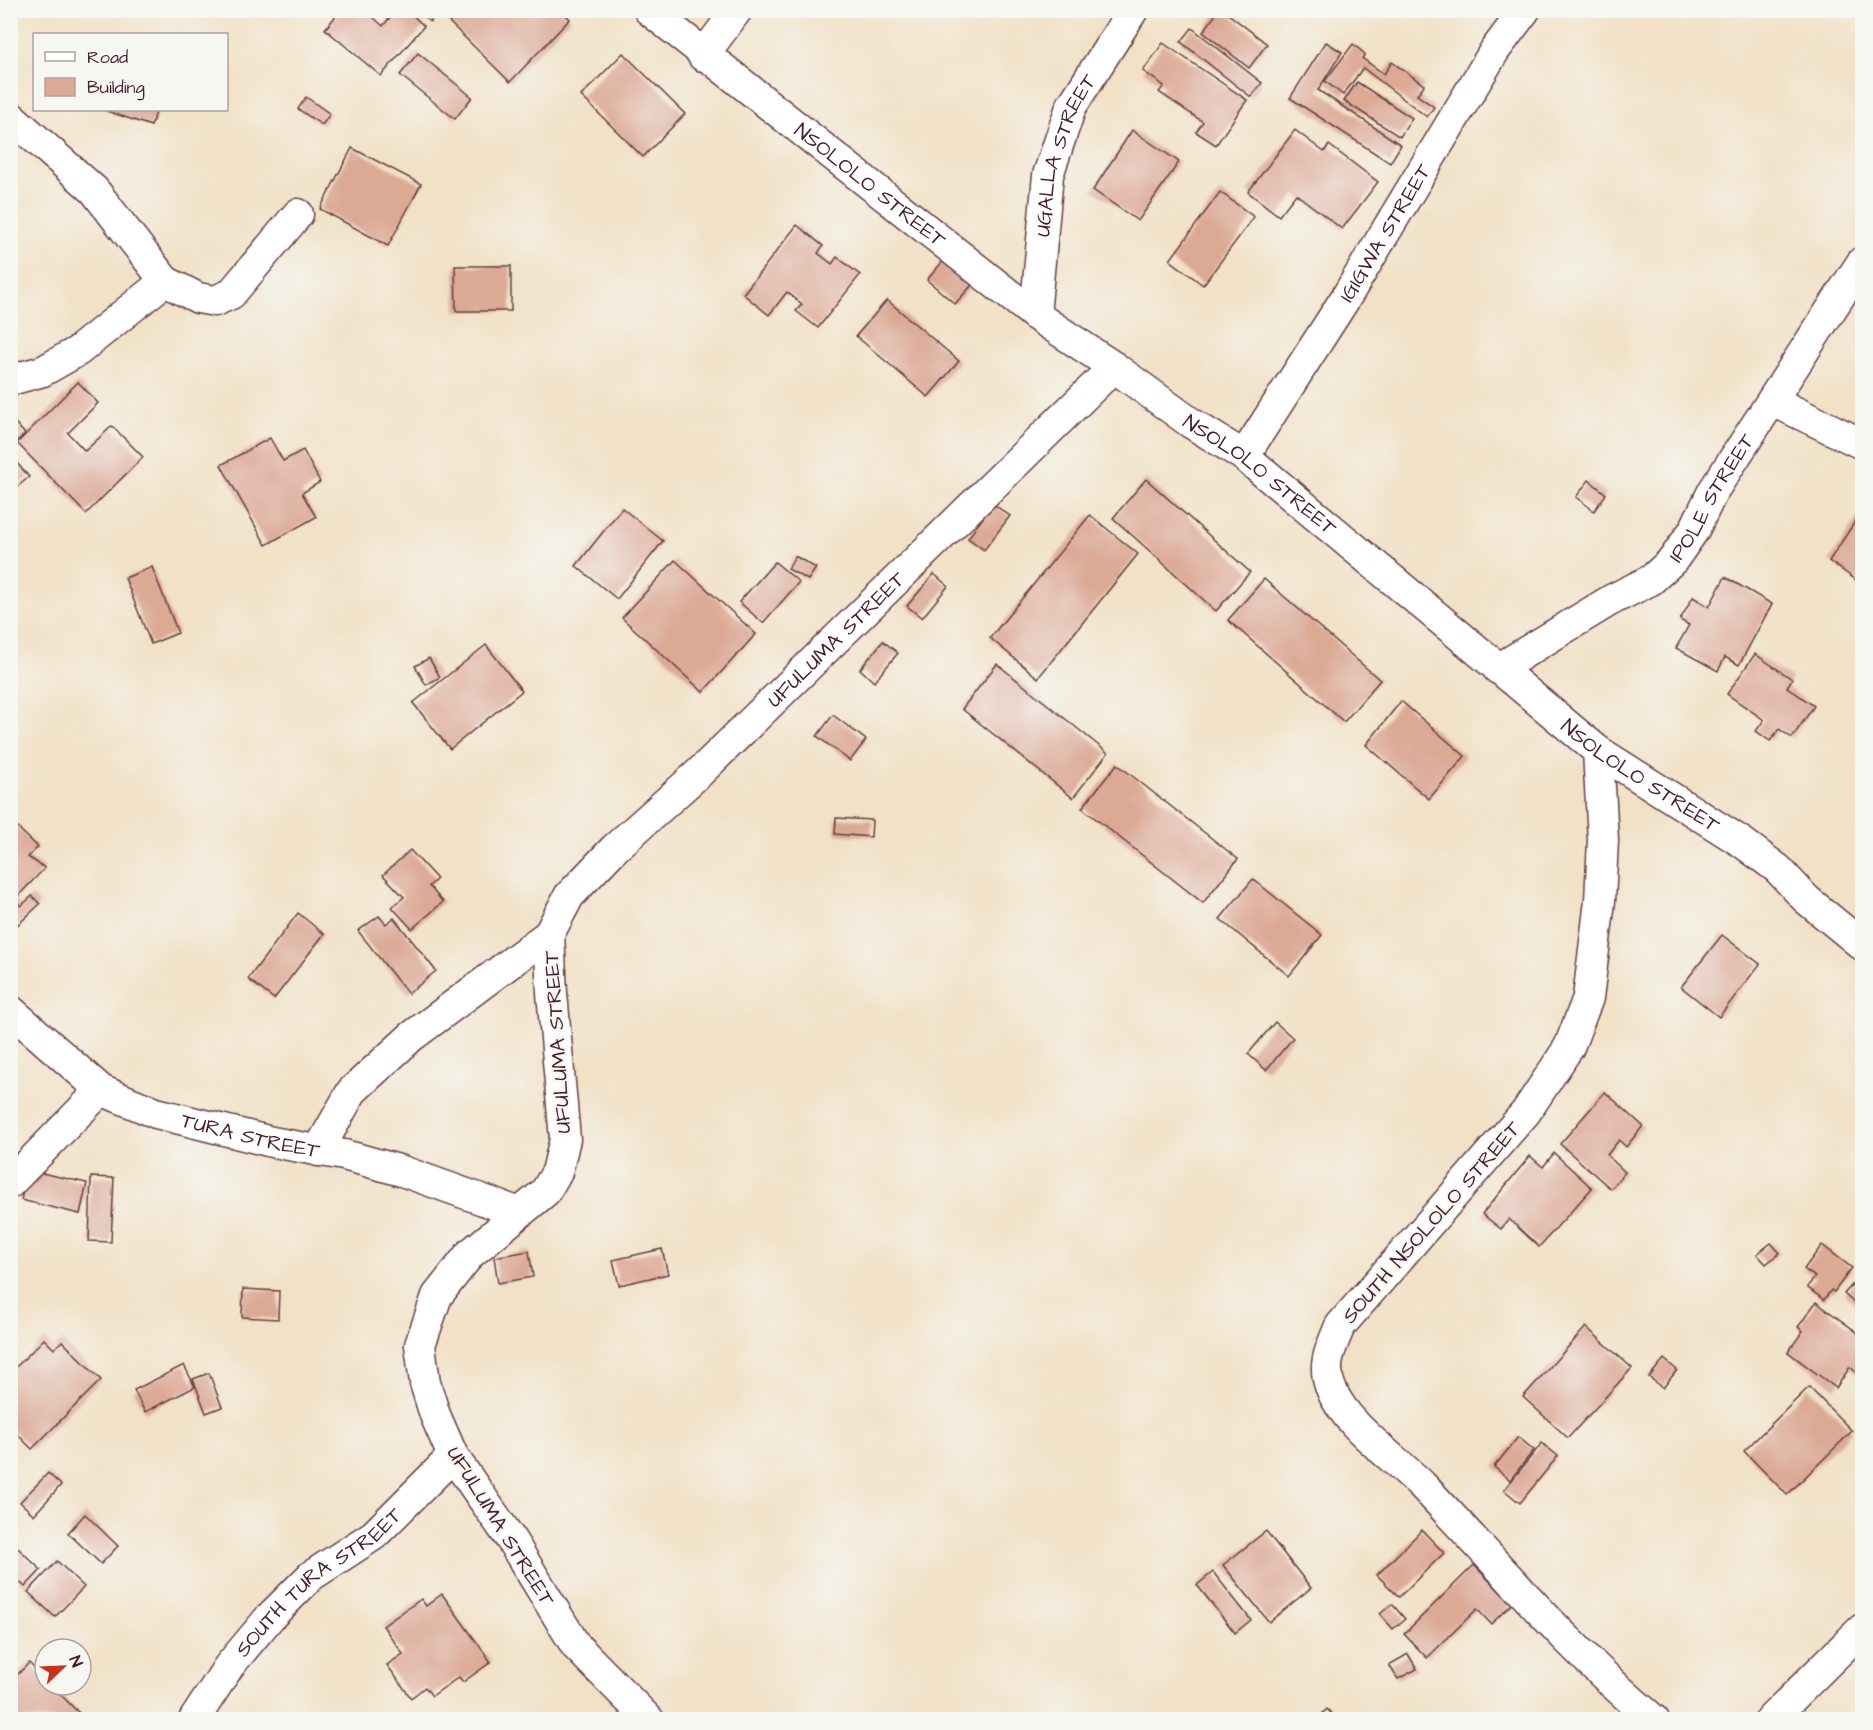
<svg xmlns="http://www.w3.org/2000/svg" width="1873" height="1730" font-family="'Architects Daughter',sans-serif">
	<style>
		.building { fill: #dca995 }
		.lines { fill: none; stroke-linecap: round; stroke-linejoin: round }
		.street-casing { stroke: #633c42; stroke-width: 33 }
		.street { stroke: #fff; stroke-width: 30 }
		.labels { text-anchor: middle; stroke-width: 4.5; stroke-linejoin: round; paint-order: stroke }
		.street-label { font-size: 21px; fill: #4a1f2b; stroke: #f6f6f2 }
	</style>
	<rect width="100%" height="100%" fill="#f6f6f2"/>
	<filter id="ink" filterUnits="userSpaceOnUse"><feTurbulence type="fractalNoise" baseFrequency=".0167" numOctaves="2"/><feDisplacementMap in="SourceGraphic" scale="12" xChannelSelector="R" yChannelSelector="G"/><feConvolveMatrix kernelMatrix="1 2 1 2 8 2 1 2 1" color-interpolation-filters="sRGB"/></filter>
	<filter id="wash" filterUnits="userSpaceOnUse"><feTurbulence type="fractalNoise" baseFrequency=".008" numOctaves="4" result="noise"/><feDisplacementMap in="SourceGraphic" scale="24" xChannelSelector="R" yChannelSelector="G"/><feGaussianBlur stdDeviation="1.35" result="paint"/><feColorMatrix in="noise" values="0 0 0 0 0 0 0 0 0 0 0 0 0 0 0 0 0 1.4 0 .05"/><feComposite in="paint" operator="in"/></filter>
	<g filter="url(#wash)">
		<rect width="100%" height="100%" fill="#f1e1c6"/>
		<g id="blocks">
			<!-- building -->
			<g class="building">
				<polygon points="341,10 365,10 383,26 396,10 407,10 424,26 381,76 325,29"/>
				<polygon points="416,10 438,10 430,22"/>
				<polygon points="458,10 561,10 570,19 510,82 448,21"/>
				<polygon points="1219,10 1223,10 1267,44 1249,68 1203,32"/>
				<polygon points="1192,28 1262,83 1251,97 1181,42"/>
				<polygon points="1326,42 1342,52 1318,90 1401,145 1390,163 1290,98"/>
				<polygon points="1163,43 1247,100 1216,145 1196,132 1203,122 1159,92 1164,86 1143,71"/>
				<polygon points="1353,44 1365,54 1362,58 1384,74 1392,62 1424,85 1417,95 1434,107 1427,117 1363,68 1343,95 1325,81"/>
				<polygon points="418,53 472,97 455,119 400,75"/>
				<polygon points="623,53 685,114 643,157 581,96"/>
				<polygon points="1357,82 1412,118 1400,137 1344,101"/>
				<polygon points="306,97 330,114 322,125 298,109"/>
				<polygon points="104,110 157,110 151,126"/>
				<polygon points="1132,130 1179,162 1138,221 1093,190"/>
				<polygon points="1295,130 1324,152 1329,145 1378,182 1342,229 1296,194 1279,216 1248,192"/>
				<polygon points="352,148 421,184 388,246 320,209"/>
				<polygon points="1220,192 1254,217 1203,285 1170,260"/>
				<polygon points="797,225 823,246 818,253 832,264 837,257 860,275 818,328 796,311 802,304 787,292 769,315 743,294"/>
				<polygon points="943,261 972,285 955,304 927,280"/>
				<polygon points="455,266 511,266 511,311 456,311"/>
				<polygon points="887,300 959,361 928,397 856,336"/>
				<polygon points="78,382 98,403 68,433 85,451 112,426 143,457 86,514 17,443"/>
				<polygon points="10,417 25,434 10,447"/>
				<polygon points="270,438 283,461 303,450 320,482 302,493 316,517 266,545 221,465"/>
				<polygon points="10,455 29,477 10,493"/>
				<polygon points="1146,479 1250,572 1216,611 1113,518"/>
				<polygon points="1589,480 1606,494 1594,511 1576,497"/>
				<polygon points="993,504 1010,516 984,550 968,538"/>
				<polygon points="622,508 663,541 617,599 576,566"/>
				<polygon points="1862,511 1862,584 1829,561"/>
				<polygon points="1090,515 1138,554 1038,678 990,638"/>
				<polygon points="795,556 816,568 808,580 788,569"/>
				<polygon points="675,560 756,634 703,692 622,618"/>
				<polygon points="775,562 799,582 763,623 739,602"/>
				<polygon points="152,567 178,633 151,644 125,578"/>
				<polygon points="934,574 948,586 922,618 907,606"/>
				<polygon points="1725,577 1772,604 1739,665 1725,657 1718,671 1676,648 1689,625 1680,620 1693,597 1709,607"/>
				<polygon points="1264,579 1380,680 1344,722 1228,620"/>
				<polygon points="883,641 898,653 874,682 860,669"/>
				<polygon points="486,645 522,691 450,749 413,703"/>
				<polygon points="1755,654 1792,679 1787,687 1814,706 1792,738 1779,729 1770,741 1756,731 1764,720 1727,694"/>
				<polygon points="429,658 440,677 426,685 415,666"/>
				<polygon points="997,664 1108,753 1073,798 962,709"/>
				<polygon points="1401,701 1465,756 1429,799 1366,745"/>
				<polygon points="833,715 866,740 850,761 817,736"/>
				<polygon points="1117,764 1238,859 1203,903 1082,808"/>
				<polygon points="836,818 872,820 871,837 835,834"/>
				<polygon points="17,827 38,847 28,857 45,868 18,896 10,890 10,834"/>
				<polygon points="410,850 437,879 429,886 443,902 412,929 392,907 404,897 383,875"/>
				<polygon points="1253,879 1322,935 1289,976 1220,919"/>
				<polygon points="10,895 21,906 32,896 40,904 10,932"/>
				<polygon points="298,913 324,934 274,999 248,979"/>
				<polygon points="379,916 386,924 394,918 436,971 408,994 358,931"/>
				<polygon points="1722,935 1760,964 1719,1017 1681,987"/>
				<polygon points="1275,1022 1293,1038 1266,1070 1248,1054"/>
				<polygon points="1605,1092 1643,1126 1626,1147 1619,1140 1607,1155 1625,1172 1611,1189 1560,1144"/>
				<polygon points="1554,1153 1592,1188 1539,1247 1509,1219 1501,1229 1482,1214 1530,1156 1543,1167"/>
				<polygon points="28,1170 87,1183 80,1214 21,1200"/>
				<polygon points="91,1177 114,1178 111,1242 89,1241"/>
				<polygon points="1771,1243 1780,1253 1766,1264 1757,1254"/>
				<polygon points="1822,1245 1852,1268 1834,1292 1831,1290 1824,1300 1807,1287 1815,1277 1804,1269"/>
				<polygon points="662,1249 668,1274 619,1285 613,1260"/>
				<polygon points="529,1251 533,1277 498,1283 494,1257"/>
				<polygon points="1858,1278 1862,1281 1862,1310 1844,1294"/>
				<polygon points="243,1289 279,1291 278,1319 242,1317"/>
				<polygon points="1816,1302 1862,1336 1862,1377 1850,1367 1836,1388 1788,1352 1803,1331 1798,1327"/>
				<polygon points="1586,1327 1632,1368 1568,1438 1523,1397"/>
				<polygon points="44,1339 54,1349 62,1341 101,1380 32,1449 10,1427 10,1373"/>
				<polygon points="1664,1359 1677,1370 1663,1388 1649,1377"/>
				<polygon points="184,1365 195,1387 145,1412 134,1390"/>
				<polygon points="209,1373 222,1407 206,1413 193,1379"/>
				<polygon points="1809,1387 1852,1431 1787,1495 1744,1451"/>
				<polygon points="1518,1437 1534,1450 1510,1480 1494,1467"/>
				<polygon points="1542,1443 1558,1456 1520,1503 1504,1490"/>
				<polygon points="48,1473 61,1485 34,1515 20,1502"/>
				<polygon points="85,1514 118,1546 101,1564 68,1533"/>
				<polygon points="1422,1530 1444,1553 1399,1597 1377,1575"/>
				<polygon points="1266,1531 1311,1588 1269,1622 1223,1565"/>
				<polygon points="18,1548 41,1570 25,1587 10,1573 10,1557"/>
				<polygon points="57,1561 84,1587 55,1617 28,1592"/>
				<polygon points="1474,1565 1512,1604 1491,1624 1477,1609 1427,1658 1404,1634"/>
				<polygon points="1213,1572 1251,1620 1235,1633 1197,1585"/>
				<polygon points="442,1594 491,1662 463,1682 459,1677 432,1696 425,1687 411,1698 387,1665 403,1654 383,1626 421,1599 426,1606"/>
				<polygon points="1392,1604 1405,1619 1393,1629 1380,1614"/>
				<polygon points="1408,1654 1417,1669 1398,1679 1389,1665"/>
				<polygon points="29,1663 45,1679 45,1685 51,1685 86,1720 10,1720 10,1682"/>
				<polygon points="1327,1709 1338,1720 1316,1720"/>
			</g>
		</g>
	</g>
	<g filter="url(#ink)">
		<use href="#blocks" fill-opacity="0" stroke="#633c42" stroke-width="1.5"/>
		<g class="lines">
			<defs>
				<g id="street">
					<path id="s1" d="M649,10L1035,315L1114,367L1191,423L1244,456L1598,751L1743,843L1778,869L1806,899L1862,945"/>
					<polyline points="703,56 737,10"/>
					<polyline points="10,116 94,190 165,281 198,298 215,301 231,294 298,214"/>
					<path id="s2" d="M1035,315L1048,175L1071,107L1133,10"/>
					<polyline points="10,380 43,371 78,351 165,281"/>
					<polyline points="1773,401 1862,444"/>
					<path id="s3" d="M1244,456L1345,299L1495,50L1525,10"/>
					<path id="s4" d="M1498,669L1611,600L1651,580L1673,560L1694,530L1713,491L1862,262"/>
					<path d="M1598,751L1603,840L1600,901L1588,998L1569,1047L1526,1112L1340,1326C1331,1348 1322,1363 1330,1386C1344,1425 1394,1457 1423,1486C1499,1565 1569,1649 1654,1720"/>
					<path id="s5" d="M10,1010L101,1090L156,1113L272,1142L344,1155L402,1171L517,1212"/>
					<polyline points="318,1151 352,1091 411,1037 549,934"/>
					<polyline points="10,1183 101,1090"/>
					<path id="s6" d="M194,1720L229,1666L270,1617L311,1576L374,1535L453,1456"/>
					<path id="s7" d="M649,1720L576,1646L510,1538L453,1456L435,1415L425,1383L420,1345L437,1296L470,1254L545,1192L557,1172L565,1139L552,993L549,934L569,896L614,849L699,773L1114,367"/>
					<polyline points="1770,1720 1862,1629"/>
				</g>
			</defs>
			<!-- street casing -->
			<use href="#street" class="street-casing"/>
			<!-- street -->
			<use href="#street" class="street"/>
		</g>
	</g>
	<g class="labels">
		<!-- street labels -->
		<g class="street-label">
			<text dy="7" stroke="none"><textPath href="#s2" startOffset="164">UGALLA STREET</textPath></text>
			<text dy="7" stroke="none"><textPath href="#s1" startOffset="282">NSOLOLO STREET</textPath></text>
			<text dy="7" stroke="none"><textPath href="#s3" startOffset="264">IGIGWA STREET</textPath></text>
			<text dy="7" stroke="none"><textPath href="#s1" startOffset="768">NSOLOLO STREET</textPath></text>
			<text dy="7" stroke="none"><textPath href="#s4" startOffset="280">IPOLE STREET</textPath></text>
			<text dy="7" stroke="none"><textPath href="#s7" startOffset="1326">UFULUMA STREET</textPath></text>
			<text dy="7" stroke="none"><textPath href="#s1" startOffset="1254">NSOLOLO STREET</textPath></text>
			<text transform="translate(557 1042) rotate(-94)" y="7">UFULUMA STREET</text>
			<text dy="7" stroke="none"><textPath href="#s5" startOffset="278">TURA STREET</textPath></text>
			<text transform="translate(1431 1222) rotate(-49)" y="7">SOUTH NSOLOLO STREET</text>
			<text transform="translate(501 1526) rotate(58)" y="7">UFULUMA STREET</text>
			<text dy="7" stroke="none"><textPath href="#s6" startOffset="188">SOUTH TURA STREET</textPath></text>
		</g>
	</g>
	<!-- margin -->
	<rect width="1873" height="1730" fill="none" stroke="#f6f6f2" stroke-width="36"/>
	<!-- legend -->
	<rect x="33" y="33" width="195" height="78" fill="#f6f6f2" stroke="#b1a0a2" stroke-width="1.5"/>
	<rect x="45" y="52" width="30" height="9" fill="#ffffff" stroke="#b1a0a2" stroke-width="1.5"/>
	<text x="87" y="63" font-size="18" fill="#4a1f2b">Road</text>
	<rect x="45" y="78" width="30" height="18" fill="#dca995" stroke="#b1a0a2" stroke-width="1.5"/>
	<text x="87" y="93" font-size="18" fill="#4a1f2b">Building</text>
	<!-- north arrow -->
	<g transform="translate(63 1667) rotate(67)"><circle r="28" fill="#f6f6f2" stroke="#b1a0a2" stroke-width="1.5"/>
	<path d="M0-4.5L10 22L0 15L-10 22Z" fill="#c8321e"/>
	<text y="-9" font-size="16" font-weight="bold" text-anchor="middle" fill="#4a1f2b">N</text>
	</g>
</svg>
